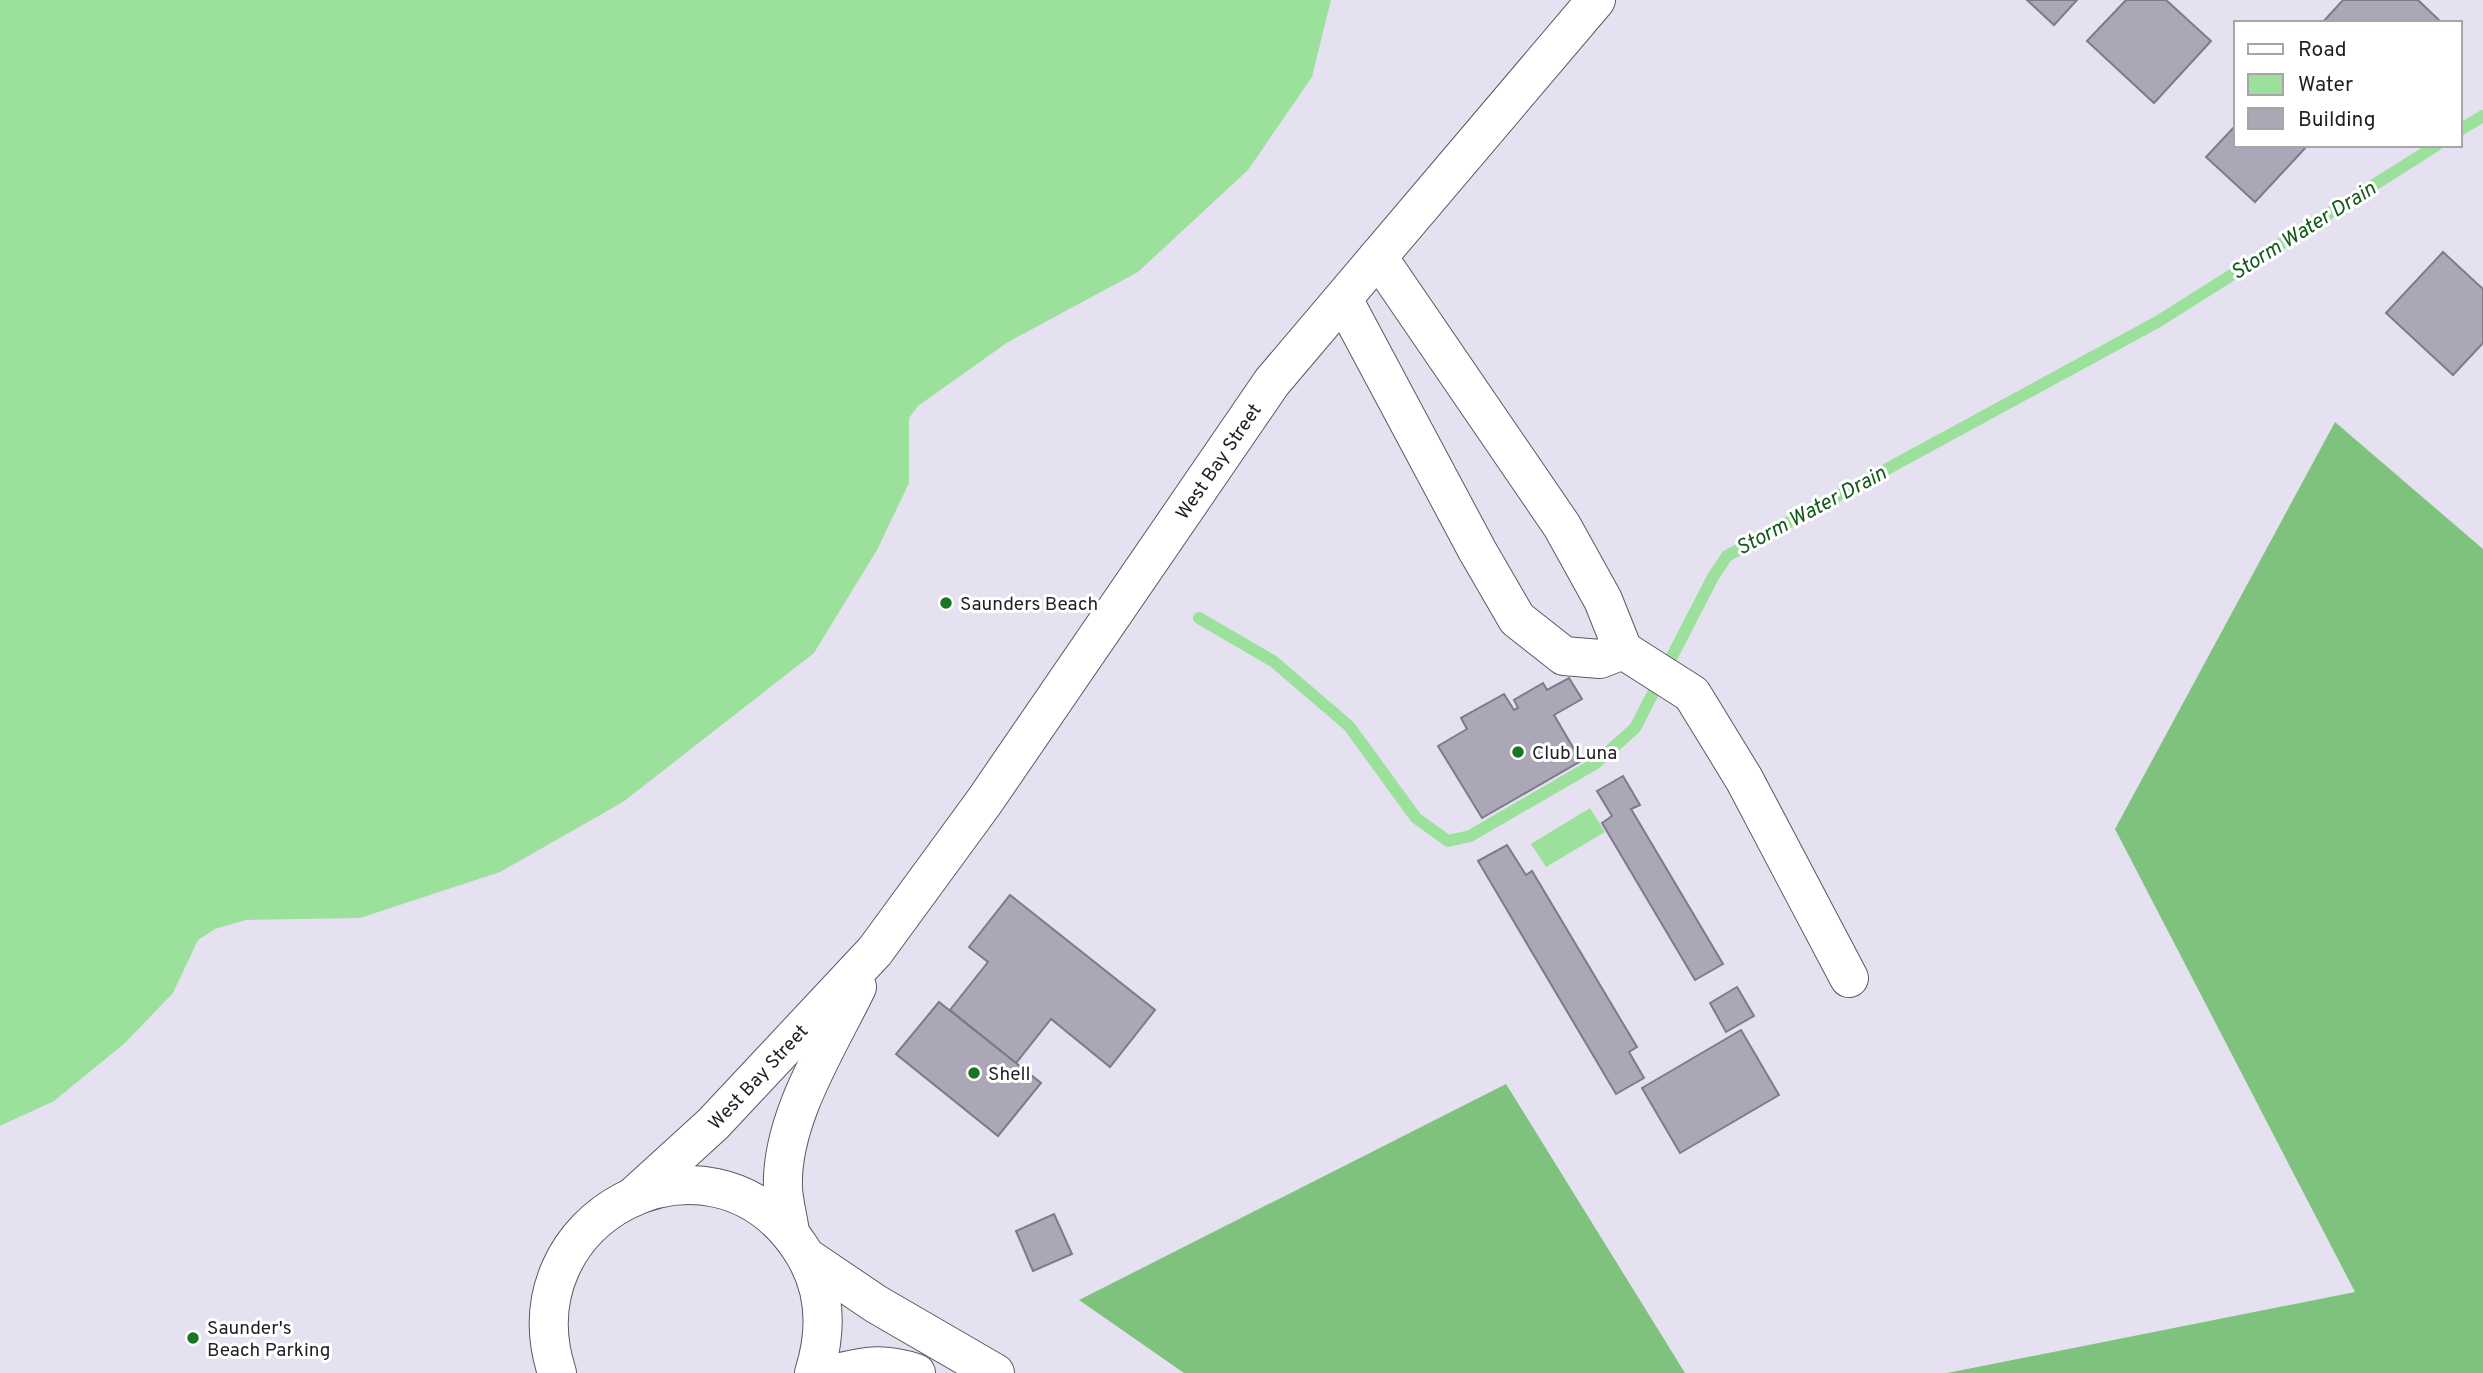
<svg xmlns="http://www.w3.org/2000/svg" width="2483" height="1373" font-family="Overpass,sans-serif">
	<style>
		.forest { fill: #7ec27e }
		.water { fill: #9ce19b }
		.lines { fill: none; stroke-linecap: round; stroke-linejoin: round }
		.stream { stroke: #9ce19b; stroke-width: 12 }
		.building { fill: #aba7b7; stroke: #7e7a89; stroke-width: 2 }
		.minor-casing { stroke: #5c5866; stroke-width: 40 }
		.highway-casing { stroke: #5c5866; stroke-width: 40 }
		.minor { stroke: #fff; stroke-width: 38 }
		.highway { stroke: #fff; stroke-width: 38 }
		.poi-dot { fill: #1b7624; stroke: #fff; stroke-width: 2.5 }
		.labels { text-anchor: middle; stroke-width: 6; stroke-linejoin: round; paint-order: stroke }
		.street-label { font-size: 19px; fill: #211f25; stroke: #fff }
		.poi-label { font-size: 19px; fill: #211f25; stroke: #fff; text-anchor: start }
		.water-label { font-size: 21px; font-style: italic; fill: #125919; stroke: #fff }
	</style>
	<rect width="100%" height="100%" fill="#e5e1f1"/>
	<!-- forest -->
	<g class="forest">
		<polygon points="2335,422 2483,549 2483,1373 1947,1373 2355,1292 2115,829"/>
		<polygon points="1506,1084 1685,1373 1184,1373 1079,1300"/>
	</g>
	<!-- water -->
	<g class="water">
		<polygon points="0,0 1331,0 1312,77 1248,170 1138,272 1008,342 918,406 909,418 909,483 877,550 814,653 623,802 500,872 360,918 246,920 215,929 198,940 173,993 125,1043 54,1101 0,1126"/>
		<polygon points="1590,808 1605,832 1546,867 1531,844"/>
	</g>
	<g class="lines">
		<!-- stream -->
		<g class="stream">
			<polyline points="2460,130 2483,116"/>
			<polyline points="1199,618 1273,661 1349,726 1416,818 1448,841 1470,836 1596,763 1635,728 1713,577 1727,556 2159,321 2437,145"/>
		</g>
	</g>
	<!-- building -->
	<g class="building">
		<polygon points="2027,0 2077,0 2054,25"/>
		<polygon points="2126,0 2166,0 2211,41 2154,103 2087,41"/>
		<polygon points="2343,0 2418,0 2442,23 2322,23"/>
		<polygon points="2236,125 2236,145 2308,145 2255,202 2206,157"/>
		<polygon points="2443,252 2483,289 2483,343 2453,375 2386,313"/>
		<polygon points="1569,678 1582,699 1554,715 1581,761 1482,818 1438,746 1467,729 1461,718 1504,694 1514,710 1518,708 1514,700 1543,683 1547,690"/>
		<polygon points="1623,776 1640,805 1631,809 1723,964 1695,980 1602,823 1612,816 1597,791"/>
		<polygon points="1507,845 1526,875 1532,871 1637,1047 1629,1052 1644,1078 1616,1094 1478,861"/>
		<polygon points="1010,895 1155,1010 1110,1067 1051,1019 1016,1063 950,1010 988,962 969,947"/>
		<polygon points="1737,987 1754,1016 1726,1032 1710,1003"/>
		<polygon points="939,1002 1041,1083 998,1136 896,1054"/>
		<polygon points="1741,1030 1779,1095 1680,1153 1642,1088"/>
		<polygon points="1054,1214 1072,1254 1033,1271 1016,1231"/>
	</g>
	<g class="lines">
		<defs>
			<g id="minor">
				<polyline points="1378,257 1562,526 1603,600 1623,650 1692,694 1744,779 1849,978"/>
				<polyline points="1343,299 1477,550 1517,619 1564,656 1600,659 1623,650"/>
			</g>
			<g id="highway">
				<path id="s1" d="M634,1196L713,1124L875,951L984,802L1272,382L1596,0"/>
				<path d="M790,1232C788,1218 784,1203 783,1189C780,1120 828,1047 857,987"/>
				<polyline points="808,1258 876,1304 995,1373"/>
				<path d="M557,1373C506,1217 708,1113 799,1246C826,1285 828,1329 814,1373"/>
				<path d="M837,1373C869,1365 885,1363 916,1373"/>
			</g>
		</defs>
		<!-- minor casing -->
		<use href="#minor" class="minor-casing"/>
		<!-- highway casing -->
		<use href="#highway" class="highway-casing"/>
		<!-- minor -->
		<use href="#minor" class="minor"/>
		<!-- highway -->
		<use href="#highway" class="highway"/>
	</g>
	<!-- markers -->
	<g class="poi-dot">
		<circle cx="946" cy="603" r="7"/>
		<circle cx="1518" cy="752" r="7"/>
		<circle cx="974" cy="1073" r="7"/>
		<circle cx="193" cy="1338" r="7"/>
	</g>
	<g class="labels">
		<!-- street labels -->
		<g class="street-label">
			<text dy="7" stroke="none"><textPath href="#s1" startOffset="942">West Bay Street</textPath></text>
			<text dy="7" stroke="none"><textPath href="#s1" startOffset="172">West Bay Street</textPath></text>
		</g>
		<!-- poi labels -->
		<g class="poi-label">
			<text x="960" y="610">Saunders Beach</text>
			<text x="1532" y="759">Club Luna</text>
			<text x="988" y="1080">Shell</text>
			<text x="207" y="1334">Saunder's<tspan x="207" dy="22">Beach Parking</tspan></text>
		</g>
		<!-- water labels -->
		<g class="water-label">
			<text transform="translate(2303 230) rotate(-32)" y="7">Storm Water Drain</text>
			<text transform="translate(1811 510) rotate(-28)" y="7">Storm Water Drain</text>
		</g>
	</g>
	<!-- legend -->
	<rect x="2234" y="21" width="228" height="126" fill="#ffffff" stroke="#a6a5a8" stroke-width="2"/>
	<rect x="2248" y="44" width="35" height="10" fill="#ffffff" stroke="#a6a5a8" stroke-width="2"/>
	<text x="2298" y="56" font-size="21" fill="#211f25">Road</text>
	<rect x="2248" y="74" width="35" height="21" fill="#9ce19b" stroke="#a6a5a8" stroke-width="2"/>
	<text x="2298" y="91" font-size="21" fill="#211f25">Water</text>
	<rect x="2248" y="108" width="35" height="21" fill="#aba7b7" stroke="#a6a5a8" stroke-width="2"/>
	<text x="2298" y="126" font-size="21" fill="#211f25">Building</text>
</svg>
